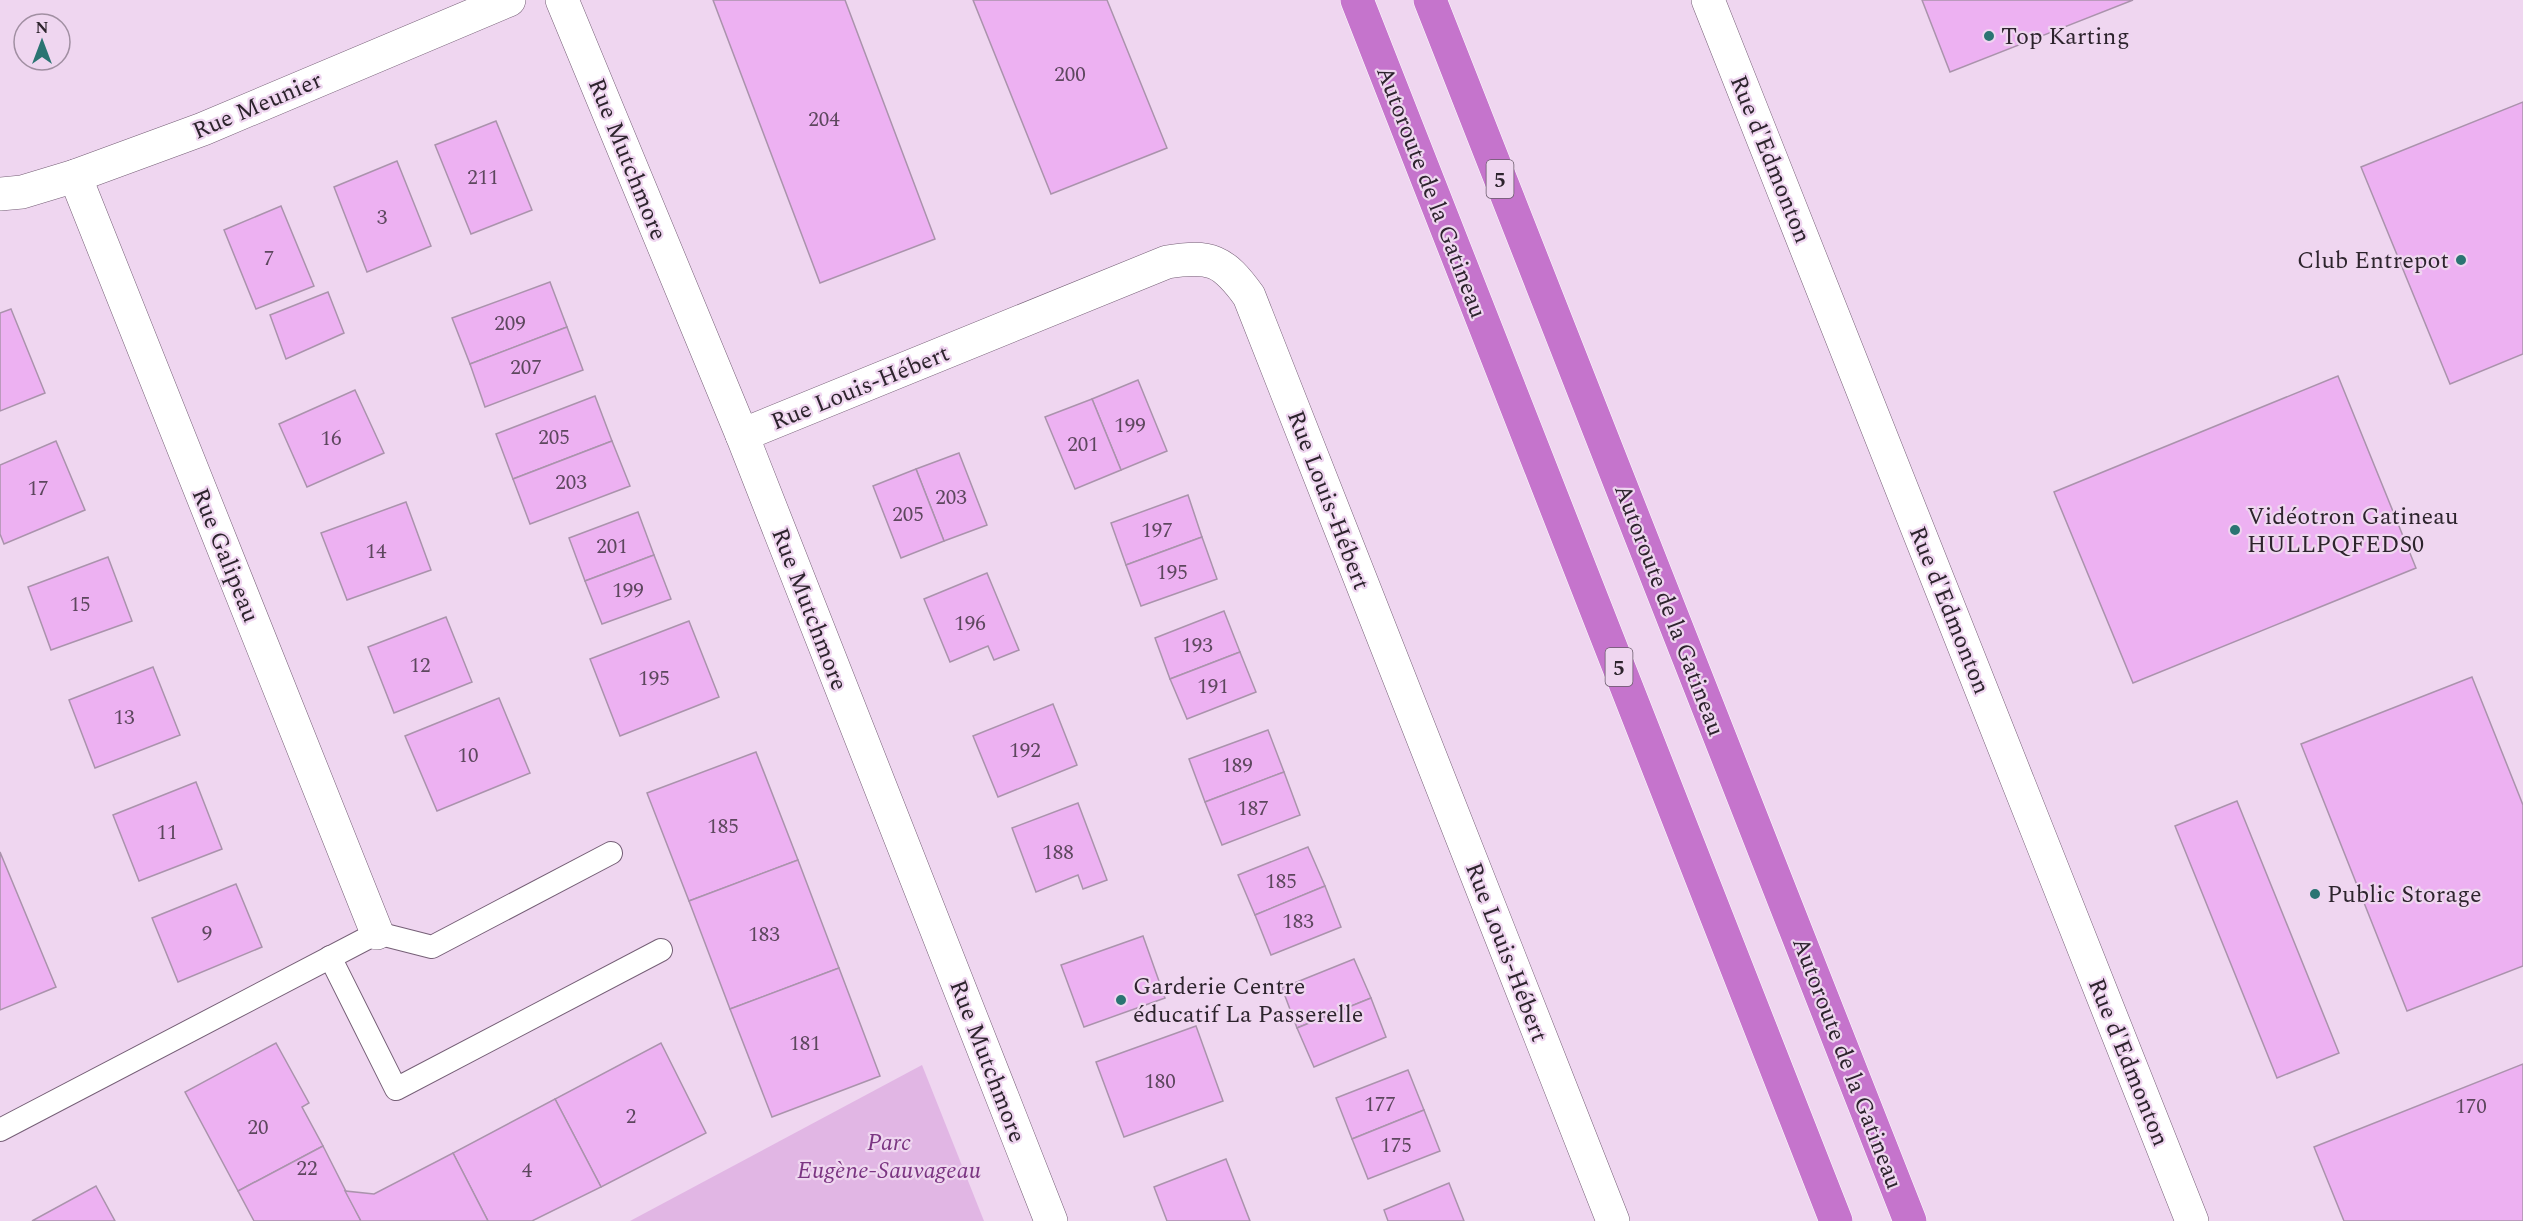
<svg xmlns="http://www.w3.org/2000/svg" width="2523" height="1221" font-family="Spectral,serif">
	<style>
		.green { fill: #e1b6e4 }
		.building { fill: #edb1f2; stroke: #aa93ac; stroke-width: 1.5 }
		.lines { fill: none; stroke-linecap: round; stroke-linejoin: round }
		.lane-casing { stroke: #755f76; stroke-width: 24 }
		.street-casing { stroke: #755f76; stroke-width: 34 }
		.highway-casing { stroke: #fff; stroke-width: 34 }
		.lane { stroke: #fff; stroke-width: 22 }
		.street { stroke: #fff; stroke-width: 33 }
		.highway { stroke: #c574cc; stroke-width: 33 }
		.poi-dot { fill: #2a7472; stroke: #efd6f0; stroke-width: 2 }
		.labels { text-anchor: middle; stroke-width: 4.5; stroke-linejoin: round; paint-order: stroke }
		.number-label { font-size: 21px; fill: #5d475e }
		.shield { fill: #efd6f0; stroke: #675968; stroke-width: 1.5 }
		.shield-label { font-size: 22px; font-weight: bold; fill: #2d242d }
		.poi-label { font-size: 24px; fill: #2d242d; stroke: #efd6f0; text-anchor: start }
		.street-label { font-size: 24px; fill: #2d242d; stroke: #efd6f0 }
		.park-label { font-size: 24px; font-style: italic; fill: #7b3582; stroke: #efd6f0 }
	</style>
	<rect width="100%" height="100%" fill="#efd6f0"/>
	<!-- green -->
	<polygon class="green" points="922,1065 984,1221 630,1221"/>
	<!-- building -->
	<g class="building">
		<polygon points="713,0 845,0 935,239 820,283"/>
		<polygon points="973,0 1107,0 1167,148 1051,194"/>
		<polygon points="1922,0 2133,0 1950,72"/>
		<polygon points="2523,102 2523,354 2450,384 2361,167"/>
		<polygon points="496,121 532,210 471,234 435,145"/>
		<polygon points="397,161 431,246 367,272 334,187"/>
		<polygon points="281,206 314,286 256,309 224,230"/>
		<polygon points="550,282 567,327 470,364 452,318"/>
		<polygon points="328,292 344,333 286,359 270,315"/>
		<polygon points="11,309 45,393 0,411 0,313"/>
		<polygon points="567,327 583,370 485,407 470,364"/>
		<polygon points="2338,376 2416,568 2133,683 2054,492"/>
		<polygon points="1138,380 1167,451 1121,470 1092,399"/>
		<polygon points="355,390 384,453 307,487 279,424"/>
		<polygon points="595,396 612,441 513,479 496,434"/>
		<polygon points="1092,399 1121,470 1075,489 1045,417"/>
		<polygon points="56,441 85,510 4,544 0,534 0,465"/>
		<polygon points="612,441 630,486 530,524 513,479"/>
		<polygon points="959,453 987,525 944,541 916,469"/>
		<polygon points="916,469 944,541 901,558 873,486"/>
		<polygon points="1188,495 1202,537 1126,565 1111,523"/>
		<polygon points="406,502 431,570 347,600 321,533"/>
		<polygon points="638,512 654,555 585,581 569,538"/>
		<polygon points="1202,537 1217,579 1141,606 1126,565"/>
		<polygon points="654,555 671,599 602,624 585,581"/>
		<polygon points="108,557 132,621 51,650 28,587"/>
		<polygon points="987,573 1019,650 994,660 988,646 950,662 924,599"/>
		<polygon points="1224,611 1240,652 1170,679 1155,638"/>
		<polygon points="446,617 472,682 394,713 368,647"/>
		<polygon points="689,621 719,697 620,736 590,659"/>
		<polygon points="1240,652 1256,692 1187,719 1170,679"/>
		<polygon points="153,667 180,735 95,768 69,700"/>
		<polygon points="2472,677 2523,805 2523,966 2407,1011 2301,744"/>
		<polygon points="499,698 530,773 437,811 405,736"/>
		<polygon points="1053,704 1077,765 998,797 973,736"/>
		<polygon points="1268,730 1284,772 1205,802 1189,759"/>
		<polygon points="756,752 798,860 689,901 647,793"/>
		<polygon points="1284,772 1300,815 1222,845 1205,802"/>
		<polygon points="196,782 222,849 139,881 113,815"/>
		<polygon points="2237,801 2339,1053 2277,1078 2175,826"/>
		<polygon points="1078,803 1107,880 1083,889 1078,875 1036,892 1012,828"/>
		<polygon points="1308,847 1325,886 1255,915 1238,875"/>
		<polygon points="0,852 56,987 0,1010"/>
		<polygon points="798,860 839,968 730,1009 689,901"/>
		<polygon points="236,884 262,947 178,982 152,918"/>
		<polygon points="1325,886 1341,927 1271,955 1255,915"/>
		<polygon points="1143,936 1165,998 1084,1027 1061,965"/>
		<polygon points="1354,959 1371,998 1297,1028 1282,988"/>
		<polygon points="839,968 880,1076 772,1117 730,1009"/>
		<polygon points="1371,998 1386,1037 1314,1067 1297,1028"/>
		<polygon points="1196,1026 1223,1101 1124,1137 1096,1062"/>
		<polygon points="276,1043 309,1103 302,1107 323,1146 238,1191 185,1092"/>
		<polygon points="661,1043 706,1133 601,1187 555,1099"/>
		<polygon points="2523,1064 2523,1221 2344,1221 2314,1147"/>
		<polygon points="1408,1070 1424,1110 1352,1139 1336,1098"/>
		<polygon points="555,1099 601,1187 532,1221 488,1221 453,1153"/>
		<polygon points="1424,1110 1440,1151 1368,1179 1352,1139"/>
		<polygon points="323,1146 361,1221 254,1221 238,1191"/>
		<polygon points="453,1153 488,1221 361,1221 345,1191 374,1194"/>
		<polygon points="1226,1159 1250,1221 1167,1221 1154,1187"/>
		<polygon points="1449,1183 1464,1221 1388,1221 1384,1210"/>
		<polygon points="96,1186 115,1221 32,1221"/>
	</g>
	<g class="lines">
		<defs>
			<g id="lane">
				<polyline points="330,957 396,1089 661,950"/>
				<polyline points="0,1130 377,933 432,947 611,853"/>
			</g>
			<g id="street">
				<polyline points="562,0 742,435 1051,1221"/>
				<polyline points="1708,0 2192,1221"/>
				<polyline points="75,176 377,933"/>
				<polyline points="0,194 22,192 75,176 203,129 509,0"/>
				<path d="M742,435L1167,262C1211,255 1223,260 1249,296L1613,1221"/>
			</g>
			<g id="highway">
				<polyline points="1357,0 1836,1221"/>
				<polyline points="1430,0 1910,1221"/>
			</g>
		</defs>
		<!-- lane casing -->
		<use href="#lane" class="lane-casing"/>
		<!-- street casing -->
		<use href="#street" class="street-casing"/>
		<!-- highway casing -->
		<use href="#highway" class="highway-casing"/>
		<!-- lane -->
		<use href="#lane" class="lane"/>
		<!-- street -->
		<use href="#street" class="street"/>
		<!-- highway -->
		<use href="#highway" class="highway"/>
	</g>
	<!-- markers -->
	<g class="poi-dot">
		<circle cx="1989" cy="36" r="6"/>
		<circle cx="2461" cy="260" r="6"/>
		<circle cx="2235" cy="530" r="6"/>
		<circle cx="2315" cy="894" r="6"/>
		<circle cx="1121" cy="1000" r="6"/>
	</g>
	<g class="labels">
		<!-- number labels -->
		<g class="number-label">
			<text x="1070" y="81">200</text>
			<text x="824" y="126">204</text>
			<text x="483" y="184">211</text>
			<text x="382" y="224">3</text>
			<text x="269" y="265">7</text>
			<text x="510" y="330">209</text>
			<text x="526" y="374">207</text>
			<text x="1130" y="432">199</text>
			<text x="554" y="444">205</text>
			<text x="331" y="445">16</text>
			<text x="1083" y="451">201</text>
			<text x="571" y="489">203</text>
			<text x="38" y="495">17</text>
			<text x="951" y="504">203</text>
			<text x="908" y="521">205</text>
			<text x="1157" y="537">197</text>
			<text x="612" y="553">201</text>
			<text x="376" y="558">14</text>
			<text x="1172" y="579">195</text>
			<text x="628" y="597">199</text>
			<text x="80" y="611">15</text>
			<text x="970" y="630">196</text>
			<text x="1197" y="652">193</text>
			<text x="420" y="672">12</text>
			<text x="654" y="685">195</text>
			<text x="1213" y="693">191</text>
			<text x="124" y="724">13</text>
			<text x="1025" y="757">192</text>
			<text x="468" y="762">10</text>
			<text x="1237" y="772">189</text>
			<text x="1253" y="815">187</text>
			<text x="723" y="833">185</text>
			<text x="167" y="839">11</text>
			<text x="1058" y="859">188</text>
			<text x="1281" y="888">185</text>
			<text x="1298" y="928">183</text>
			<text x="207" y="940">9</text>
			<text x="764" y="941">183</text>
			<text x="805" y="1050">181</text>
			<text x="1160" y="1088">180</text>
			<text x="1380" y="1111">177</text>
			<text x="2471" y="1113">170</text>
			<text x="631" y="1123">2</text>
			<text x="258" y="1134">20</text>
			<text x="1396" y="1152">175</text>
			<text x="307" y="1175">22</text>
			<text x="527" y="1177">4</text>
		</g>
		<!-- shield labels -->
		<g class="shield">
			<rect x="1486.5" y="160" width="27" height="38" rx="4.5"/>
			<rect x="1605.5" y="648" width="27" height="38" rx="4.5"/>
		</g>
		<g class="shield-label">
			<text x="1500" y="187">5</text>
			<text x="1619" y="675">5</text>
		</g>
		<!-- poi labels -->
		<g class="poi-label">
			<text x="2001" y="44">Top Karting</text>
			<text x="2449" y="268" text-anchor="end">Club Entrepot</text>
			<text x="2247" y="524">Vidéotron Gatineau<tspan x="2247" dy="28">HULLPQFEDS0</tspan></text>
			<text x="2327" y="902">Public Storage</text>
			<text x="1133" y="994">Garderie Centre<tspan x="1133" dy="28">éducatif La Passerelle</tspan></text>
		</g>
		<!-- street labels -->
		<g class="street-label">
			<text transform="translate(257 105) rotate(-23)" y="8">Rue Meunier</text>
			<text transform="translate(628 159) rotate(68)" y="8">Rue Mutchmore</text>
			<text transform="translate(1771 159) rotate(68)" y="8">Rue d'Edmonton</text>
			<text transform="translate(1432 192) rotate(69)" y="8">Autoroute de la Gatineau</text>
			<text transform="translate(860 387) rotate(-22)" y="8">Rue Louis-Hébert</text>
			<text transform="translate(1329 500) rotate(69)" y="8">Rue Louis-Hébert</text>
			<text transform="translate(226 555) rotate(68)" y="8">Rue Galipeau</text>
			<text transform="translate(810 609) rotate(69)" y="8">Rue Mutchmore</text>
			<text transform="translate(1670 610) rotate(69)" y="8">Autoroute de la Gatineau</text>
			<text transform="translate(1950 610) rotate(68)" y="8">Rue d'Edmonton</text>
			<text transform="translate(1507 952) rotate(69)" y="8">Rue Louis-Hébert</text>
			<text transform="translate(988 1061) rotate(69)" y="8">Rue Mutchmore</text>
			<text transform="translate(2129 1062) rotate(68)" y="8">Rue d'Edmonton</text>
			<text transform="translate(1848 1063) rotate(69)" y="8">Autoroute de la Gatineau</text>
		</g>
		<!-- park labels -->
		<g class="park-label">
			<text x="889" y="1150">Parc<tspan x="889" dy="28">Eugène-Sauvageau</tspan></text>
		</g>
	</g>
	<!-- north arrow -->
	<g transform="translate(42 42)"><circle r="28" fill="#efd6f0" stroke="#a18fa2" stroke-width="1.5"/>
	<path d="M0-4.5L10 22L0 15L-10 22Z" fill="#2a7472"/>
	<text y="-9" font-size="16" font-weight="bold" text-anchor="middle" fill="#2d242d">N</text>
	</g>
</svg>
